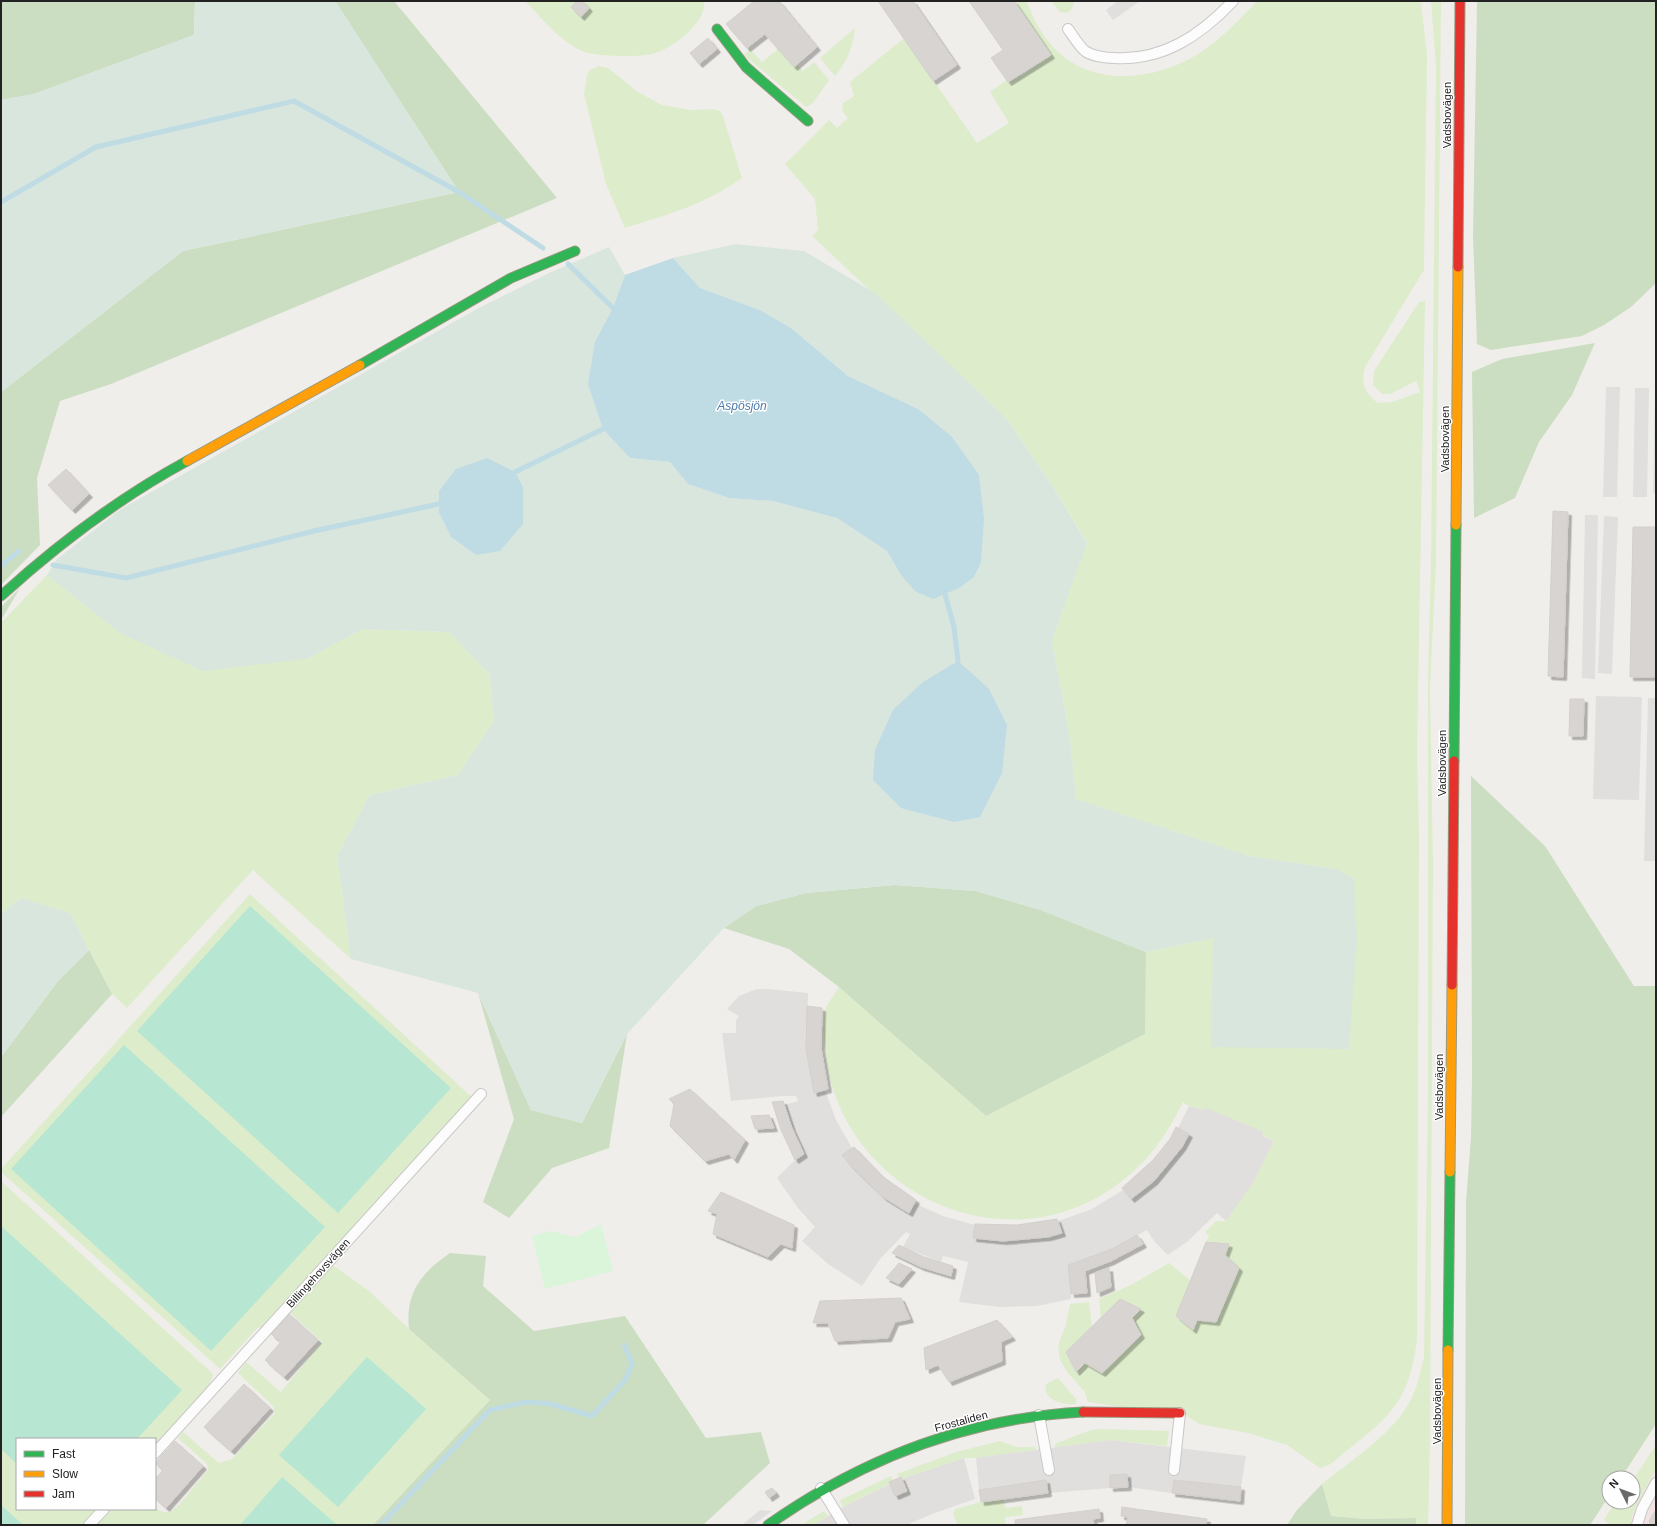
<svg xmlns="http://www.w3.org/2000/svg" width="1657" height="1526" font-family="Helvetica,sans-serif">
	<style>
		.commercial { fill: #f1e3e1 }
		.grass { fill: #ddeccb }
		.forest { fill: #cbdec1 }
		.wetland { fill: #d9e6de; fill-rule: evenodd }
		.park { fill: #daf5da }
		.pitch { fill: #b7e6d2 }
		.parking { fill: #e0dfde }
		.water { fill: #bfdbe3 }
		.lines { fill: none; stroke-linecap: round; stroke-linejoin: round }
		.stream { stroke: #bfdbe3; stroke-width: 5 }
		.building { fill: #d7d4d2; stroke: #d3d0cc; filter: url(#shadow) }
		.lane-casing { stroke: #c9c8c7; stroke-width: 12 }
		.fast-casing { stroke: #999a82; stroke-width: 11 }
		.slow-casing { stroke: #999a82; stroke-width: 11 }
		.jam-casing { stroke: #999a82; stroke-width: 11 }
		.lane { stroke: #fdfcfc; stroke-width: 10 }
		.fast { stroke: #30b455; stroke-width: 9 }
		.slow { stroke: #ff9f0a; stroke-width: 9 }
		.jam { stroke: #e5322d; stroke-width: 9 }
		.labels { text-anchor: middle; stroke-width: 3; stroke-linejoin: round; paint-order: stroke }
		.street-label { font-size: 11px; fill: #222; stroke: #fff }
		.water-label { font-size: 12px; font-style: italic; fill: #4a7aab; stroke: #fff }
	</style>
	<defs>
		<filter id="shadow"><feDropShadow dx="3.5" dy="3.5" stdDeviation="0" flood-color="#0004"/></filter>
	</defs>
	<rect width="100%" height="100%" fill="#f0eeeb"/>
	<!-- commercial -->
	<polygon class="commercial" points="1656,1468 1656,1525 1630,1525 1633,1512"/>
	<!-- grass -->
	<g class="grass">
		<path d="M525,1H704C707,23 672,49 652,54C640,57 597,57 585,52C561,43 543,19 525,1Z"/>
		<path d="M1014,1H1026C1032,14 1038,29 1048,41C1085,88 1151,83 1198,54C1220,40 1239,20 1257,1H1421L1427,56L1424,270L1365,367C1361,383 1364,393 1378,403L1392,402L1420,392L1416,381L1390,394H1382L1373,385L1374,371L1419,302L1425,301L1417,751L1419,834L1417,1340C1410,1396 1394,1414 1350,1448C1339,1456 1334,1465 1320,1468L1287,1445L1248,1433L1199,1424L1189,1417L1088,1402L1084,1391L1068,1373L1060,1360L1058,1346L1066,1324L1070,1304L1089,1302L1092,1327L1066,1352L1076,1371L1085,1363L1102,1373L1140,1335L1132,1318L1140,1309L1101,1318L1099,1299L1131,1285L1169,1263L1191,1281L1176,1317L1193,1330L1197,1320L1216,1322L1239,1268L1225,1255L1229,1244L1206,1242L1209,1236L1205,1232L1216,1221H1226L1274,1141L1206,1108L1202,1110L1189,1106L1183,1102C1167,1135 1148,1162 1118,1184C1014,1262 866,1204 831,1083C826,1066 820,1024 826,1008C829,1001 835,994 839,987L986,1116L1145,1034L1146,952L1213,938L1336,869L1249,856L1076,799L1070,739L1052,640L1087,542L1053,487L1006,418L812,236L818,230L815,199L785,164L829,120L837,128L848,118L842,111L843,103L854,96L850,82L904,38L977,143L1009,123L990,92L1007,80L1008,82L1020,75L1021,76L1051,55Z"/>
		<polygon points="1051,1 1074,1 1072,9 1067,13 1060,12"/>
		<path d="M1431,1H1441L1436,562L1430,689L1433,863L1430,1441L1428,1525H1416V1518L1365,1519L1331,1516L1322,1484C1348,1463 1389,1436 1406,1408C1416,1393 1420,1375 1424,1357L1428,1093V677L1431,561L1436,66Z"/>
		<path d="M855,28C854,45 846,64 835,76L820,58Z"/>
		<polygon points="750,49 762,62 778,49 793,67 797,64 803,71 814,62 829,80 813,103 806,107 744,55"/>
		<path d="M599,66L608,68L638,92L662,105L690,110L713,109L720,111L723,116L742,178C706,204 667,215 625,228L606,184L584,94L587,75L590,70Z"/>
		<polygon points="47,575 120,633 306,659 363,629 449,632 490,675 494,721 458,775 370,795 337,856 351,959 253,870 127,1008 112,994 70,913 21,898 1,914 1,623"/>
		<polygon points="250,894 473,1098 262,1330 258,1327 220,1369 1,1172 1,1169"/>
		<polygon points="1,1181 213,1374 209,1387 155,1447 155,1439 17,1439 17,1509 98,1509 83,1525 1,1525"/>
		<polygon points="331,1264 369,1291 409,1329 490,1400 373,1525 95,1525 110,1509 155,1508 163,1512 170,1512 178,1506 208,1470 207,1464 178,1438 183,1432 219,1463 232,1459 275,1413 273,1406 238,1373 246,1362 281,1392 322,1342 289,1312"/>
		<path d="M1058,1378L1076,1399V1404C1064,1405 1042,1401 1046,1384Z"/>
		<path d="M1097,1429L1169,1431L1167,1446L1110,1440L1055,1448V1444C1069,1439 1082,1432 1097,1429Z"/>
		<polygon points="1000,1441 1017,1447 1035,1447 1036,1450 976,1458 964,1458 902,1479 901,1477 899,1478 897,1474 956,1452"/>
		<polygon points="1656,1445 1656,1468 1633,1512 1630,1525 1610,1525 1604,1520 1612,1507 1617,1506 1619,1502 1633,1502 1633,1480"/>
		<polygon points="891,1476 893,1480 889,1482 890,1484 843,1507 840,1500"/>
		<polygon points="1004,1499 1005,1508 1022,1506 1023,1515 1005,1517 1006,1525 958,1525 953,1514 955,1509 981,1502"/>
		<polygon points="824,1511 828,1516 814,1525 801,1525"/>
	</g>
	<!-- forest -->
	<g class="forest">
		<polygon points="1,1 195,1 194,35 34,94 1,100"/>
		<polygon points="335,1 394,1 557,198 111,384 60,401 37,478 40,545 1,585 1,392 183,251 459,192"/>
		<polygon points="1477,1 1656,1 1656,283 1631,307 1604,325 1582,336 1491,350 1477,344 1473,236"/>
		<polygon points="1595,343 1572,395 1539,442 1515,498 1474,518 1472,372 1502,359"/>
		<polygon points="20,588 1,620 1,607"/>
		<polygon points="1471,776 1545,846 1634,986 1656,986 1656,1424 1621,1478 1609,1478 1609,1496 1590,1525 1465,1525 1466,1202 1471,1138 1472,1078"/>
		<polygon points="895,885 976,891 1041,910 1146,952 1145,1034 986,1116 839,987 789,949 724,928 756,906 806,893"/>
		<polygon points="89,950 112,994 1,1117 1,1057 58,981"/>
		<polygon points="478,993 531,1110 582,1123 627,1034 609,1148 552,1168 509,1218 483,1202 514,1119"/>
		<path d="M450,1253L486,1256L483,1286L534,1331L625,1316L706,1438L761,1432L770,1463L703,1525H373L490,1400L409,1329C405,1293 421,1273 450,1253Z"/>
		<polygon points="1322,1484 1331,1516 1365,1519 1416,1518 1416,1525 1287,1525 1297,1510"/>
	</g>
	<!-- wetland -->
	<g class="wetland">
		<polygon points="195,1 335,1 459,192 183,251 1,392 1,100 34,94 194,35"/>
		<path d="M735,244L804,251L875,293L1006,418L1053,487L1087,543L1052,640L1070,739L1076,799L1249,856L1336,869L1354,879L1357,939L1349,1049L1211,1047L1213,938L1146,952L1041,910L976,891L895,885L806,893L756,906L724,928L627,1034L582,1123L531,1110L478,993L351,959L337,856L370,795L458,775L494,721L490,675L449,632L363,629L306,659L203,671L120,633L47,575L57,559L121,509L477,309L549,273L609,247L625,275L613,308L629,458L670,462L688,484L729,498L773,501L837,518L887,551L901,575L918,409L848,376L791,328L760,310L700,288L673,258ZM439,491L476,555L451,537L439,513Z"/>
		<polygon points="21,898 70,913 89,950 58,981 1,1057 1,914"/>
	</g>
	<!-- park -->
	<polygon class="park" points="601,1224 613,1271 545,1289 532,1236 550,1231 576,1237"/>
	<!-- pitch -->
	<g class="pitch">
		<polygon points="250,906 451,1088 338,1213 137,1031"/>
		<polygon points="124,1045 325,1227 211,1351 11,1169"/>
		<polygon points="1,1226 182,1390 137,1439 17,1439 17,1464 1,1449"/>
		<polygon points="367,1357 426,1409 338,1507 279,1455"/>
		<polygon points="282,1477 337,1525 240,1525"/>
		<polygon points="1,1505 23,1525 1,1525"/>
	</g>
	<!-- parking -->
	<g class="parking">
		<polygon points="1118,1 1140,1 1113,20 1106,10"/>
		<polygon points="1656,349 1656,493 1653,493"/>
		<polygon points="1606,387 1620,387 1617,497 1603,497"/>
		<polygon points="1635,388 1649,388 1647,497 1633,497"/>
		<polygon points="1585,515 1598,515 1595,679 1582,678"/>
		<polygon points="1604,516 1618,517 1612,674 1598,673"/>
		<polygon points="1596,696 1642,697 1639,800 1593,799"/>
		<polygon points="1648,698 1656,698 1656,861 1644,861"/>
		<polygon points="757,989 767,989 808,993 806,1050 814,1093 825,1090 836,1120 852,1148 842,1155 852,1167 883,1197 909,1213 914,1203 943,1216 975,1225 973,1238 1003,1241 1048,1237 1058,1221 1092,1209 1123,1190 1131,1199 1154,1181 1182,1147 1178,1128 1189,1106 1202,1110 1206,1108 1262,1131 1263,1136 1274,1141 1253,1183 1226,1221 1217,1213 1188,1241 1168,1255 1154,1241 1147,1230 1112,1249 1069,1265 1071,1299 1037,1306 1000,1307 959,1302 968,1262 943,1256 941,1262 903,1247 910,1234 906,1232 880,1259 862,1286 828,1264 802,1241 815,1227 798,1208 777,1178 795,1160 804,1154 792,1128 784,1105 798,1101 796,1096 782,1096 731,1101 722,1033 736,1033 736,1020 739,1016 727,1009 739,996"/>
		<polygon points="1110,1440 1246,1456 1241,1487 1174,1480 1172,1493 1128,1487 1127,1474 1110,1475 1110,1488 1048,1493 1045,1480 979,1490 976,1458"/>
		<polygon points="964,1458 975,1499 932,1514 906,1525 814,1525 843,1507 890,1484 907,1491 902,1479"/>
		<polygon points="760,1510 772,1511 753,1525 742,1525"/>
	</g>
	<!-- water -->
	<g class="water">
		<polygon points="673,258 700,288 760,310 791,328 848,376 918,409 952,437 979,475 984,519 981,562 974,577 959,588 933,599 915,591 901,575 887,551 837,518 773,501 729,498 688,484 670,462 630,458 603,429 588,384 595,342 613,308 625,275"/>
		<polygon points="487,458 515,472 523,487 523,524 500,551 476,555 451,537 439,513 439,491 456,469"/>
		<polygon points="958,661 989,689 1007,725 1002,773 980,817 954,822 901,808 873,780 875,750 893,710 923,682"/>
	</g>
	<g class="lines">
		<!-- stream -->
		<g class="stream">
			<polyline points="1,202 96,147 294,101 459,192 543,248"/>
			<polyline points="568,264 613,308"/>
			<polyline points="515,472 603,429"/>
			<polyline points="53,565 126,578 314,531 439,504"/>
			<polyline points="1,566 19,551"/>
			<polyline points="945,594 954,627 958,661"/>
			<polyline points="381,1525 490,1410 526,1402 551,1404 592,1416 626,1379 632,1363 624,1345"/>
		</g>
	</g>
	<!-- building -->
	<g class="building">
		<polygon points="577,1 582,1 589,8 581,17 571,7"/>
		<polygon points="754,1 779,1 817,47 794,67 765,34 747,48 726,24"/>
		<polygon points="878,1 913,1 957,65 933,81"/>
		<polygon points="969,1 1014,1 1051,55 1008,82 991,58 1003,50"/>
		<polygon points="708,38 717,49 699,64 690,53"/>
		<polygon points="66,469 89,494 72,510 48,485"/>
		<polygon points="1553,511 1568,512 1563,677 1548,676"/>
		<polygon points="1633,527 1656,527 1656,677 1630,677"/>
		<polygon points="1570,699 1584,699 1583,736 1569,736"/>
		<polygon points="807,1006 822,1008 821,1048 828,1089 814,1093 806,1050"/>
		<polygon points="690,1089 745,1140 734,1160 729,1154 705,1161 670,1126 674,1104 669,1099"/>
		<polygon points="783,1101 792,1128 804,1154 795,1160 781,1130 772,1102"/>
		<polygon points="769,1115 774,1128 755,1129 751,1116"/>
		<polygon points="1176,1127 1189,1134 1182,1147 1154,1181 1131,1199 1122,1188 1153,1160 1170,1139"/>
		<polygon points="854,1147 882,1176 916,1200 909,1213 883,1197 852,1167 842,1155"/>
		<polygon points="721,1192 794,1225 792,1248 781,1244 768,1257 713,1234 717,1214 708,1211"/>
		<polygon points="1057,1219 1062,1233 1048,1237 1003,1241 973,1238 975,1224 1017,1225"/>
		<polygon points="1137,1235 1143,1244 1111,1261 1085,1271 1087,1293 1071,1294 1068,1265 1112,1249"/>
		<polygon points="1206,1242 1229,1244 1225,1255 1239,1268 1216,1322 1197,1320 1193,1330 1176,1316"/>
		<polygon points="899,1245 924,1257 953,1266 951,1276 921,1267 892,1253"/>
		<polygon points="899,1263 912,1269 899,1284 886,1278"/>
		<polygon points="1109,1268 1111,1287 1097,1293 1095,1273"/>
		<polygon points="901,1298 910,1319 895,1322 888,1338 835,1341 828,1323 813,1323 820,1301"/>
		<polygon points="1120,1299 1141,1309 1132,1318 1141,1335 1102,1373 1085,1363 1076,1372 1066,1352"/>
		<polygon points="289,1314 318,1340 284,1377 265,1360 281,1342 271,1334"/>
		<polygon points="997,1320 1012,1337 1001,1342 1002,1361 949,1382 938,1365 926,1370 924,1348"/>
		<polygon points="244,1384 270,1408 231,1451 204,1427"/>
		<polygon points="175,1441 203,1466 166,1508 155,1498 155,1479 163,1470 155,1463"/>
		<polygon points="1127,1474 1128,1487 1110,1488 1110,1475"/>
		<polygon points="901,1477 907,1491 895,1496 889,1482"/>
		<polygon points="1046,1480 1048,1493 981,1502 979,1490"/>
		<polygon points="1174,1480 1241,1487 1240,1501 1172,1493"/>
		<polygon points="772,1488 776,1493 769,1498 765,1492"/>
		<polygon points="1122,1507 1207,1519 1206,1525 1126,1525 1128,1517 1121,1516"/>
		<polygon points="1099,1509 1100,1518 1093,1519 1094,1525 1015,1525 1015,1520"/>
		<polygon points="1656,1510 1656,1525 1651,1525 1649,1521"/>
	</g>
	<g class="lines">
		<defs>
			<g id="lane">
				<path d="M1068,29C1073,36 1079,46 1085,51C1092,56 1106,58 1114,58C1163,61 1201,35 1233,1"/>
				<polyline points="1039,1415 1049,1470"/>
				<polyline points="155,1453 481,1094"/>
				<polyline points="1174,1470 1180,1413"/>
				<polyline points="821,1488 844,1525"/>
				<polyline points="89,1525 104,1509"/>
				<polyline points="1637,1525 1642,1509 1656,1483"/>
			</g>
			<g id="fast">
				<polyline points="717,29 746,67 808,121"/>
				<polyline points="360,365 511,278 575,251"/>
				<path d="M1,596C58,544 119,498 187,461"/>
				<polyline points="1454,761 1456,525"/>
				<polyline points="1448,1350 1450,1172"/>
				<path d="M768,1525C862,1459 967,1418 1083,1412"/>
			</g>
			<g id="slow">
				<polyline points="187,461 360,365"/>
				<polyline points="1456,525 1458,267"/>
				<polyline points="1450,1172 1452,985"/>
				<polyline points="1447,1525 1448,1350"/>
			</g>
			<g id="jam">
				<polyline points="1458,267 1460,1"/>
				<polyline points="1452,985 1454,761"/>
				<polyline points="1083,1412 1180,1413"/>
			</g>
		</defs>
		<!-- lane casing -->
		<use href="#lane" class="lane-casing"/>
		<!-- fast casing -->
		<use href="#fast" class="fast-casing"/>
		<!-- slow casing -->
		<use href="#slow" class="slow-casing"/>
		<!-- jam casing -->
		<use href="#jam" class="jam-casing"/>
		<!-- lane -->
		<use href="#lane" class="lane"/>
		<!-- fast -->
		<use href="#fast" class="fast"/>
		<!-- slow -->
		<use href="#slow" class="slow"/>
		<!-- jam -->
		<use href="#jam" class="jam"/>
	</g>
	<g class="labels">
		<!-- street labels -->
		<g class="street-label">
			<text transform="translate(1447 115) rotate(-90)" y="4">Vadsbovägen</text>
			<text transform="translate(1445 439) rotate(-90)" y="4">Vadsbovägen</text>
			<text transform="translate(1442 763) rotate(-90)" y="4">Vadsbovägen</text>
			<text transform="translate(1439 1087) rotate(-90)" y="4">Vadsbovägen</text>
			<text transform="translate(318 1273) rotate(-48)" y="4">Billingehovsvägen</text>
			<text transform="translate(1437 1411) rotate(-90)" y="4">Vadsbovägen</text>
			<text transform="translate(961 1421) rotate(-15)" y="4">Frostaliden</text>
		</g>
		<!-- water labels -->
		<g class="water-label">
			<text x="742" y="410">Aspösjön</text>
		</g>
	</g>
	<!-- border -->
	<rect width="1657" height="1526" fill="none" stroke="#222222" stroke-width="4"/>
	<!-- legend -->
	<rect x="16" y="1438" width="140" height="72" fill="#ffffff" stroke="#a7a7a7"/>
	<rect x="24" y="1451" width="20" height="6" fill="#30b455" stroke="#a7a7a7"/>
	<text x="52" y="1458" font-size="12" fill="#222222">Fast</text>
	<rect x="24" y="1471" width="20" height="6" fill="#ff9f0a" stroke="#a7a7a7"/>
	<text x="52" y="1478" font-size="12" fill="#222222">Slow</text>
	<rect x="24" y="1491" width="20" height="6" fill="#e5322d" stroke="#a7a7a7"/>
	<text x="52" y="1498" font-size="12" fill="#222222">Jam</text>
	<!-- north arrow -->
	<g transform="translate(1621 1490) rotate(312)"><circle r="19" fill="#ffffff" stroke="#a7a7a7"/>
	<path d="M0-3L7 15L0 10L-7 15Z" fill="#6a6968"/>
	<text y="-6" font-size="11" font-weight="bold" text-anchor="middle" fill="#222222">N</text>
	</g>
</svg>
